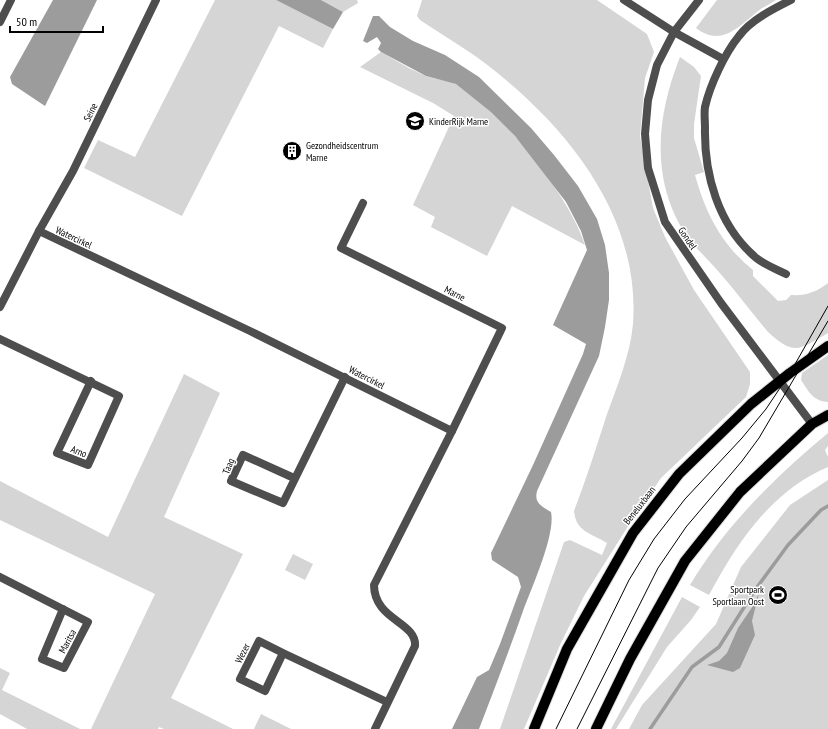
<svg xmlns="http://www.w3.org/2000/svg" width="828" height="729" font-family="'PT Sans Narrow',sans-serif">
	<style>
		.green { fill: #d5d5d5 }
		.water { fill: #9c9c9c }
		.lines { fill: none; stroke-linecap: round; stroke-linejoin: round }
		.stream { stroke: #9c9c9c; stroke-width: 3.5 }
		.primary-casing { stroke: #dbdbdb; stroke-width: 12 }
		.minor { stroke: #4e4e4e; stroke-width: 8 }
		.tertiary { stroke: #4e4e4e; stroke-width: 8 }
		.primary { stroke: #000; stroke-width: 10 }
		.tram { stroke: #000; stroke-width: 1 }
		.labels { text-anchor: middle; stroke-width: 3; stroke-linejoin: round; paint-order: stroke }
		.street-label { font-size: 10px; fill: #000; stroke: #fff }
		.poi-label { font-size: 10px; fill: #000; stroke: #fff; text-anchor: start }
	</style>
	<rect width="100%" height="100%" fill="#fff"/>
	<!-- green -->
	<g class="green">
		<polygon points="215,0 276,0 333,29 323,48 279,26 182,216 84,168 98,140 135,157"/>
		<polygon points="321,0 357,0 358,3 343,12"/>
		<path d="M422,0H597L647,34L654,52L645,78L640,136L653,208L665,237L694,290L750,372V384L746,397L661,478L632,520L584,596L561,643L524,729H500L564,542L570,540L602,555L607,543C591,533 576,532 574,511C586,480 596,448 606,417C617,386 630,356 633,324C641,213 562,120 478,58C460,45 439,33 420,20L417,16Z"/>
		<path d="M717,0H776C770,4 763,7 757,12C737,28 721,47 696,28Z"/>
		<path d="M381,52C395,60 411,70 426,76C436,80 449,80 458,85C503,113 569,195 585,245L512,206L487,256L431,227L435,217L413,205L454,116L433,103L360,67Z"/>
		<path d="M680,57L694,67L701,76L694,124V138L704,172L695,175C706,214 721,244 753,270V276L778,301L786,300L791,295C805,296 817,292 828,283V333C800,349 795,357 768,332C751,312 735,290 718,271C707,258 693,246 684,232C650,177 657,115 680,57Z"/>
		<path d="M828,355V402C813,401 809,392 801,380L802,373Z"/>
		<polygon points="184,374 220,393 164,517 243,554 171,698 233,729 164,729 159,727 158,729 91,729 155,594 0,520 0,481 108,537"/>
		<path d="M828,433V446L825,450L828,457V467C771,491 737,543 709,595L690,585C726,525 775,477 828,433Z"/>
		<polygon points="828,480 828,729 629,729 642,705 716,624 741,567 790,505"/>
		<polygon points="293,554 313,564 305,580 285,570"/>
		<polygon points="682,597 700,607 691,620 667,647 616,729 611,729"/>
		<polygon points="0,668 10,673 2,690 80,729 27,729 0,714"/>
		<polygon points="261,714 291,729 254,729"/>
	</g>
	<!-- water -->
	<g class="water">
		<polygon points="53,0 97,0 45,106 12,84 10,77"/>
		<polygon points="276,0 321,0 343,12 333,29"/>
		<path d="M373,16H379L390,27L413,41L445,55L479,77L531,128L554,155L578,186L597,219L605,245L609,273V300L605,327L599,356L537,491C534,503 541,506 551,512C556,534 531,589 523,611C509,651 494,690 479,729H452L477,677L489,670L500,644L521,587L518,577L492,560L491,553L533,465L583,354L586,344L553,325L587,250L581,231L566,202L515,136L491,112L456,84L426,76L381,52L378,49L381,43L377,37L367,43L363,41Z"/>
		<polygon points="759,593 752,621 755,635 740,668 733,672 707,665 719,661 727,653 738,628 753,606"/>
	</g>
	<g class="lines">
		<!-- stream -->
		<polyline class="stream" points="650,729 692,667 719,647 755,590 788,545 821,510 828,506"/>
		<defs>
			<g id="primary">
				<polyline points="534,729 567,649 633,533 679,474 751,404 790,373 828,346"/>
				<polyline points="596,729 630,659 685,561 740,492 812,424 828,415"/>
			</g>
		</defs>
		<!-- primary casing -->
		<use href="#primary" class="primary-casing"/>
		<!-- minor -->
		<g class="minor">
			<polyline points="674,32 723,59"/>
			<polyline points="363,203 341,248 502,328 452,431"/>
			<polyline points="39,231 73,171 156,0"/>
			<path d="M786,274C776,269 762,264 754,256C718,224 704,174 705,128C705,121 704,113 705,107C710,85 725,53 739,36C751,20 773,9 791,0"/>
			<path d="M0,307L39,231L250,331L452,431L374,585C374,620 417,622 415,646L375,729"/>
			<polyline points="0,339 119,396 88,465 57,453 91,381"/>
			<polyline points="294,478 243,455 231,481 283,503 345,377"/>
			<polyline points="0,577 88,622 64,668 42,659 63,609"/>
			<polyline points="283,653 259,641 240,679 265,691 283,653 387,702"/>
		</g>
		<!-- tertiary -->
		<g class="tertiary">
			<polyline points="624,0 674,32"/>
			<polyline points="699,0 674,32 657,65 648,100 645,134 648,168 665,222 721,303 812,424"/>
			<polyline points="0,22 11,0"/>
		</g>
		<!-- primary -->
		<use href="#primary" class="primary"/>
		<!-- tram -->
		<g class="tram">
			<polyline points="556,729 629,580 654,539 685,499 742,438 766,409 790,373 828,306"/>
			<polyline points="577,729 658,568 686,527 742,461 759,438 828,321"/>
		</g>
	</g>
	<!-- icons -->
	<defs>
		<symbol id="school-disc" viewBox="-11 -11 22 22"><circle r="9.5" fill="#000" stroke="#fff"/><path d="M0-5L7-2L0 1L-7-2ZM-4 1L0 2.5L4 1V4Q0 6-4 4Z" fill="#fff"/></symbol>
		<symbol id="building-disc" viewBox="-11 -11 22 22"><circle r="9.5" fill="#000" stroke="#fff"/><path d="M-4-6H4V6H1V3H-1V6H-4ZM-2.5-4.3h1.7v1.8h-1.7ZM.8-4.3h1.7v1.8H.8ZM-2.5-1h1.7V.8h-1.7ZM.8-1h1.7V.8H.8Z" fill="#fff"/></symbol>
		<symbol id="stadium-disc" viewBox="-11 -11 22 22"><circle r="9.5" fill="#000" stroke="#fff"/><path d="M0-5a6.5 5 0 1 0 0 10a6.5 5 0 1 0 0-10ZM-3.5-1.8h7v3.6h-7Z" fill="#fff"/></symbol>
	</defs>
	<g fill-rule="evenodd">
		<use href="#school-disc" x="404" y="110" width="22" height="22"/>
		<use href="#building-disc" x="281" y="140" width="22" height="22"/>
		<use href="#stadium-disc" x="767" y="584" width="22" height="22"/>
	</g>
	<g class="labels">
		<!-- street labels -->
		<g class="street-label">
			<text transform="translate(90 112) rotate(-64)" y="4">Seine</text>
			<text transform="translate(74 237) rotate(25)" y="4">Watercirkel</text>
			<text transform="translate(688 238) rotate(56)" y="4">Gondel</text>
			<text transform="translate(455 293) rotate(27)" y="4">Marne</text>
			<text transform="translate(367 377) rotate(27)" y="4">Watercirkel</text>
			<text transform="translate(79 451) rotate(22)" y="4">Arno</text>
			<text transform="translate(228 466) rotate(-68)" y="4">Taag</text>
			<text transform="translate(639 505) rotate(-52)" y="4">Beneluxbaan</text>
			<text transform="translate(67 641) rotate(-62)" y="4">Maritsa</text>
			<text transform="translate(242 653) rotate(-64)" y="4">Wezer</text>
		</g>
		<!-- poi labels -->
		<g class="poi-label">
			<text x="429" y="125">KinderRijk Marne</text>
			<text x="306" y="149">Gezondheidscentrum<tspan x="306" dy="12">Marne</tspan></text>
			<text x="764" y="593" text-anchor="end">Sportpark<tspan x="764" dy="12">Sportlaan Oost</tspan></text>
		</g>
	</g>
	<!-- scale -->
	<path d="M10 26v6h93v-6" fill="none" stroke="#000000" stroke-width="2"/>
	<text x="16" y="26" font-size="12" fill="#000000" stroke="#ffffff" stroke-width="3" paint-order="stroke">50 m</text>
</svg>
